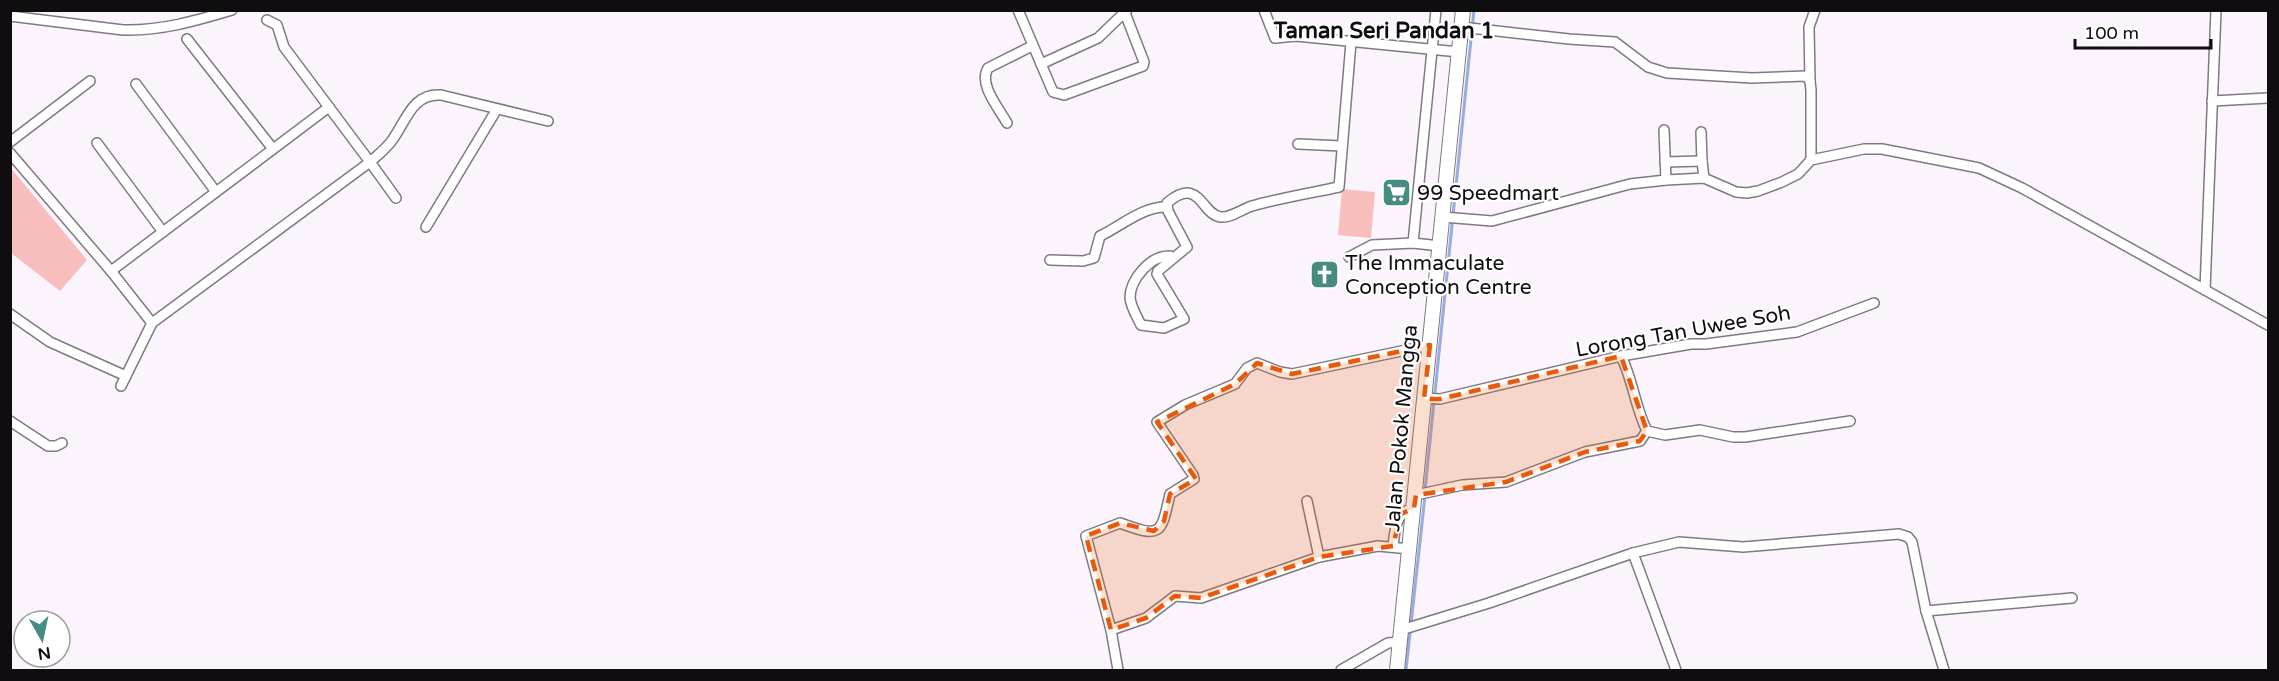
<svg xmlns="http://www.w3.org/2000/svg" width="2279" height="681" font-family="'Varela Round',sans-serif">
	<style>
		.green { fill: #f8bdbd }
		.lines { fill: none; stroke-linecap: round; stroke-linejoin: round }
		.stream { stroke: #97acdf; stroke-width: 3 }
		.street-casing { stroke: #7f7980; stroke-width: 12 }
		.secondary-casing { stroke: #7f7980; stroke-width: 16 }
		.street { stroke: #fff; stroke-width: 9 }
		.secondary { stroke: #fff; stroke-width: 14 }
		.marked { fill: #e8590c; fill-opacity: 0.2; stroke: #e8590c; stroke-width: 4.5; stroke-dasharray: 12 8; stroke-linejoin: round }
		.labels { text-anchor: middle; stroke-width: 4.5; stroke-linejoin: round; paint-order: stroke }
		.poi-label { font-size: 21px; fill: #0f0d10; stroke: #fff; text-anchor: start }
		.street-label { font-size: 21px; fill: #0f0d10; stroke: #fff }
		.neighbourhood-label { font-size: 22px; font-weight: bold; fill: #0f0d10; stroke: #fff }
	</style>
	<rect width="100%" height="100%" fill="#fbf4fc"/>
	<!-- green -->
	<g class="green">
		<polygon points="10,167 87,260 60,291 11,253"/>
		<polygon points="1342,189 1375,192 1371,238 1338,235"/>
	</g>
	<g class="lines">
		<!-- stream -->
		<g class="stream">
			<polyline points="1425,490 1474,10"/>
			<polyline points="1406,670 1425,496"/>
		</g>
		<defs>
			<g id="street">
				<polyline points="1018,10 1053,92 1064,95 1143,66 1144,62 1125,13"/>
				<polyline points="1264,10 1275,38 1296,36 1459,52"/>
				<path d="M10,16L123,30C161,31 195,21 232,10"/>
				<polyline points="1461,27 1569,39 1615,42 1648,67 1667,73 1752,78 1806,76 1810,81 1811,90 1811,160"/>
				<polyline points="187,39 273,149"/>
				<polyline points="1041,64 1098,38 1127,10"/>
				<polyline points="1810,81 1809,27 1815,10"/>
				<polyline points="136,84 216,192"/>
				<polyline points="2212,101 2268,98"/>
				<path d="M1007,123C999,108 978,85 988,68L1032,46"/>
				<polyline points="1664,130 1666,180"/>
				<polyline points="1701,132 1702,161"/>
				<polyline points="10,142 90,81"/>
				<polyline points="97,143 163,232"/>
				<polyline points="1298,144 1342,146"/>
				<polyline points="10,153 111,271 152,323 370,162 284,47 277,25 267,20"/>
				<polyline points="1665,162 1702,161 1704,178"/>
				<path d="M396,198L370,162C378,155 387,148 393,139C407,119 413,93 441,95L548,121"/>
				<polyline points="1443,217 1492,221 1630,184 1666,180 1704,178 1736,192 1747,193 1758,191 1782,182 1798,174 1811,160 1864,149 1882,149 1979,168 2022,188 2268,325"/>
				<polyline points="426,227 497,109"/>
				<polyline points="1413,243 1436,10"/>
				<polyline points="1349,257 1372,245 1413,243 1440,246"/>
				<path d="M1172,259L1170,256C1151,255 1130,279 1130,298C1131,307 1137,317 1141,325L1164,328L1184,319L1157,274L1158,271L1187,247L1168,211L1167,203C1200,175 1201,215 1221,217C1231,218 1242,209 1252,206C1280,198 1310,193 1339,187L1351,42"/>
				<path d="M1050,260L1083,261L1094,258L1100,236C1121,226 1143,206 1167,207"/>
				<polyline points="111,271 329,107"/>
				<polyline points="2205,290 2216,10"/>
				<polyline points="10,314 50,342 126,376"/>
				<path d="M1621,356C1633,380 1635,407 1647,431L1665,435L1700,430L1733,437H1745L1850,421"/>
				<polyline points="121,386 152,323"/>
				<polyline points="1424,398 1440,399 1621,356 1691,344 1706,344 1797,332 1874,303"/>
				<polyline points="10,421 48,446 56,446 62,443"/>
				<polyline points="1416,495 1462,485 1506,482 1585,452 1640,441 1647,431"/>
				<polyline points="1307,501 1319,557"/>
				<path d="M1393,546C1395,530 1395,512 1414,508"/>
				<polyline points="1633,553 1676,670"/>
				<polyline points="1926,611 1944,670"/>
				<polyline points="1111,630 1146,618 1175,596 1201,598 1319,557 1378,546 1410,549"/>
				<polyline points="1401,630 1489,603 1633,553 1679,542 1743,547 1899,534 1908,537 1912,542 1926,611 2072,598"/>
				<path d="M1118,670L1111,630L1086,536L1120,523C1161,538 1161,535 1170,494L1194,479L1193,475L1157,422L1185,405L1235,384L1247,368L1257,363L1280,372L1292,374L1430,345"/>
				<polyline points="1341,670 1388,643 1400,642"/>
			</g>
			<polyline id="secondary" points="1397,670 1463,10"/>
		</defs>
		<!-- street casing -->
		<use href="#street" class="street-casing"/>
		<!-- secondary casing -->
		<use href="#secondary" class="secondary-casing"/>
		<!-- street -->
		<use href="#street" class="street"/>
		<!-- secondary -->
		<use href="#secondary" class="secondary"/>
	</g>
	<!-- marked area -->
	<path class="marked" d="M1430,345L1424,399H1440L1621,356L1647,431L1640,441L1585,452L1506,482L1416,495L1414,508L1401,514L1393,546L1319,557L1201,598L1175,596L1146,618L1111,630L1086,536L1120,523L1154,531L1164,521L1170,494L1196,479L1157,422L1235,384L1257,363L1292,374Z"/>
	<!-- icons -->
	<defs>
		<symbol id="supermarket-square" viewBox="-11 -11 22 22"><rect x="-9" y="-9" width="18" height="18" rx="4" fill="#478c81" stroke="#fff"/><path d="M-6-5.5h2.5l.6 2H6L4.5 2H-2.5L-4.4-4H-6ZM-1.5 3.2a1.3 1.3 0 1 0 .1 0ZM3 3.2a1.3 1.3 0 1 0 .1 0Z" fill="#fff"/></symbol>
		<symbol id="church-square" viewBox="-11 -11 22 22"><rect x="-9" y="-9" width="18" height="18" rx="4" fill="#478c81" stroke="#fff"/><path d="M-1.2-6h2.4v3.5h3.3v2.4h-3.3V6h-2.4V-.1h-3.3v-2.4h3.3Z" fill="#fff"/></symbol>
	</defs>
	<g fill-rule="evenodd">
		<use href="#supermarket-square" x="1380" y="176" width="33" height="33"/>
		<use href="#church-square" x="1308" y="258" width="33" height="33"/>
	</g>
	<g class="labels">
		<!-- poi labels -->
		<g class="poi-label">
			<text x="1417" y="200">99 Speedmart</text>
			<text x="1345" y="270">The Immaculate<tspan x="1345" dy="24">Conception Centre</tspan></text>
		</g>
		<!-- street labels -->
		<g class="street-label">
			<text transform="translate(1683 331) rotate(-10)" y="7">Lorong Tan Uwee Soh</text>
			<text transform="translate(1401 428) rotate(-85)" y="7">Jalan Pokok Mangga</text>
		</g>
		<!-- neighbourhood labels -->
		<g class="neighbourhood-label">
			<text x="1384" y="38">Taman Seri Pandan 1</text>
		</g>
	</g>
	<!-- border -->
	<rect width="2279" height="681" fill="none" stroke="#0f0d10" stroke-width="24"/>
	<!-- north arrow -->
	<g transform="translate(42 639) rotate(171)"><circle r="28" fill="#ffffff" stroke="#9f9e9f" stroke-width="1.5"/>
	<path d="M0-4.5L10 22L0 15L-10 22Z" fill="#478c81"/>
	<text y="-9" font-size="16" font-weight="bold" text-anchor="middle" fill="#0f0d10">N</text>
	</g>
	<!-- scale -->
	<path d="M2075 39v9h136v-9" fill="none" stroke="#0f0d10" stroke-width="3"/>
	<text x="2084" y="39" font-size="18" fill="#0f0d10" stroke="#ffffff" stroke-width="4.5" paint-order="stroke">100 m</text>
</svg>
